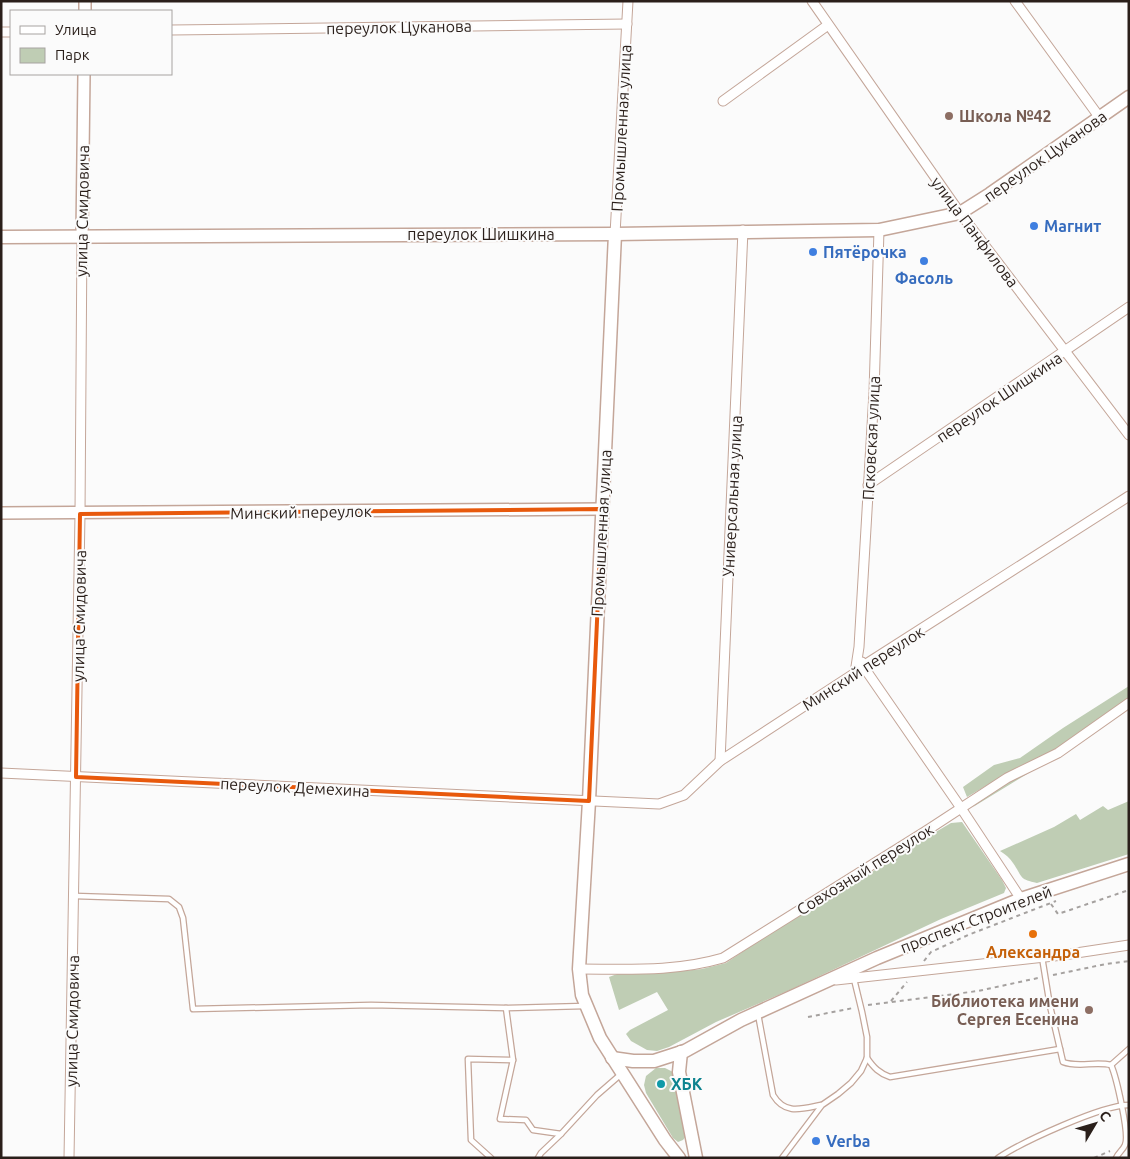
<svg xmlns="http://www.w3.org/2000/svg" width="1130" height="1159" font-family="Ubuntu,sans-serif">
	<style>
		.green { fill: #bfcdb4 }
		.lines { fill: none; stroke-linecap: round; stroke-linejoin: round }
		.service-casing { stroke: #c4a699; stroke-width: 7 }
		.minor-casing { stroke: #c4a699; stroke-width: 11 }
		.tertiary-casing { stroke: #c4a699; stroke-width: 14 }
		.secondary-casing { stroke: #c4a699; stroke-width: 15 }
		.path { stroke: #a5a19f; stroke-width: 2; stroke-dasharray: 4 4; stroke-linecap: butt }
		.service { stroke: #fff; stroke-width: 4.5 }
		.minor { stroke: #fff; stroke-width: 9 }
		.tertiary { stroke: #fff; stroke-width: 11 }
		.secondary { stroke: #fff; stroke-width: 12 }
		.marked { fill: none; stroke: #e8590c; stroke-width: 4; stroke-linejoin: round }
		.education-dot { fill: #8d6e63; stroke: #fbfbfb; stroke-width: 2 }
		.shop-dot { fill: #3f7fe0; stroke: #fbfbfb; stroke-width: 2 }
		.food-dot { fill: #e8710a; stroke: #fbfbfb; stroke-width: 2 }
		.culture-dot { fill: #0f9aa8; stroke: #fbfbfb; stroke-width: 2 }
		.labels { text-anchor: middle; stroke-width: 4; stroke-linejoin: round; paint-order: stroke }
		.street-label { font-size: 16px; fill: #2a1f1a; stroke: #fbfbfb }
		.education-label { font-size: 16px; font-weight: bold; fill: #785e54; stroke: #fbfbfb; text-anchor: start }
		.shop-label { font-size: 16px; font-weight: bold; fill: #366cbe; stroke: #fbfbfb; text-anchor: start }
		.food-label { font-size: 16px; font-weight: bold; fill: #c56008; stroke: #fbfbfb }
		.culture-label { font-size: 16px; font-weight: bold; fill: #0d838f; stroke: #fbfbfb; text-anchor: start }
	</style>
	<rect width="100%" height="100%" fill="#fbfbfb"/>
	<!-- green -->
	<g class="green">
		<polygon points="1129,686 1129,699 1086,728 1067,745 1048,756 1018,767 967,797 963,787 994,765 1020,758 1063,728"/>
		<path d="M1045,763L973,807C988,790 1024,774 1045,763Z"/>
		<path d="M1129,801V854L1037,883C1018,879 1023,877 1013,863C1010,858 1005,854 1000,851L1054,827L1076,814L1080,820L1103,806L1108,810Z"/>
		<polygon points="962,822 1002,880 1006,888 1004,893 941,919 790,990 716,1022 669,1047 657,1051 647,1050 631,1041 626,1034 630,1030 668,1010 657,992 619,1010 609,977 617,974 652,974 702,969 726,963 780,926 822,904 917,843 951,823"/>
		<polygon points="656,1068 665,1068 673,1072 686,1136 683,1140 678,1142 673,1138 646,1093 644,1085 646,1076"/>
	</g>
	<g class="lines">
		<defs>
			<g id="service">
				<polyline points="75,896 169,899 179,907 183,918 193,1009 371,1005 506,1008 585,1006"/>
				<path d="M1042,957L1050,1006L1063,1062C1078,1068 1095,1061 1111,1065C1116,1076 1130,1135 1125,1145C1123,1150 1118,1153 1116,1158"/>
				<polyline points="506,1008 513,1060"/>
				<path d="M758,1014L773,1095C785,1115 801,1109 821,1105"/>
				<path d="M867,1058C874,1068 879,1073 890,1077L1060,1049"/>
				<polyline points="1111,1065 1129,1049"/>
				<polyline points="491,1158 471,1140 468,1059 513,1060 500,1119 526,1120 533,1130 561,1134 597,1095 620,1075"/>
				<polyline points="538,1158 541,1153 561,1134"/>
				<polyline points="782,1158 822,1105 838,1094 851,1083 861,1071 867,1058 867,1037 862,1012 854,979"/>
				<path d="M998,1158C1022,1142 1102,1105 1129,1105"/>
			</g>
			<g id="minor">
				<polyline points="812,1 960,213 1129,435"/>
				<polyline points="1015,1 1100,118"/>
				<polyline points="171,30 627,24"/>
				<polyline points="1,32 11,32"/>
				<polyline points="723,101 828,25"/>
				<polyline points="615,234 628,1"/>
				<polyline points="868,485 1129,307"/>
				<polyline points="862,662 863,666 961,808 1021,899"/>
				<polyline points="855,673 859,647 874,392 879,230"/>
				<polyline points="720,761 743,230"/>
				<polyline points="1,773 659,804 684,795 720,761 855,673 863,666 1129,496"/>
				<path d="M579,969C629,969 675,972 723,958L926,831L1007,778L1058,753L1129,703"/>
				<polyline points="836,980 1063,955 1129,945"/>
				<polyline points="69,1158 80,514 82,236"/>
			</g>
			<g id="tertiary">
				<polyline points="85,11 85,1"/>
				<polyline points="82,236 84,74"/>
				<polyline points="1,513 602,509"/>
			</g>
			<g id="secondary">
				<polyline points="615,234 589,801 579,969 582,995 600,1038 665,1140 679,1158"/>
				<polyline points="1,237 615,234 879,230 960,213 990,194 1129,97"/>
				<polyline points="681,1052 679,1072 696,1158"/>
				<polyline points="612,1058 633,1061 654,1061 685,1051 741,1020 877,958 1021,899 1129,864"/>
			</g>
		</defs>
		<!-- service casing -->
		<use href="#service" class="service-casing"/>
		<!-- minor casing -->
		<use href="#minor" class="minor-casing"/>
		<!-- tertiary casing -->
		<use href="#tertiary" class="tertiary-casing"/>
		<!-- secondary casing -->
		<use href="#secondary" class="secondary-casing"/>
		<!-- path -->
		<g class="path">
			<polyline points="1051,904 1058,914 1129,890"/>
			<polyline points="924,961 931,952 968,935 1056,901"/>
			<polyline points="1053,975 1106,964 1129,961"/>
			<polyline points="891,1001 907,982"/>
			<polyline points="868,1005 978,991 1038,978"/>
			<polyline points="808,1017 853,1008"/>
			<polyline points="1094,1158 1110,1151"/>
		</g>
		<!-- service -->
		<use href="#service" class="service"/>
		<!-- minor -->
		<use href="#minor" class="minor"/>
		<!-- tertiary -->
		<use href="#tertiary" class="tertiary"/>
		<!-- secondary -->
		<use href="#secondary" class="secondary"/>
	</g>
	<!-- marked area -->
	<path class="marked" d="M602,509L589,801L76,777L80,514Z"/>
	<!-- markers -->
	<g class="education-dot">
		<circle cx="949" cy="116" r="5"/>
		<circle cx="1089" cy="1010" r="5"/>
	</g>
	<g class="shop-dot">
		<circle cx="1034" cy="226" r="5"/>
		<circle cx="813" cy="252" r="5"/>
		<circle cx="924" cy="261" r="5"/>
		<circle cx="816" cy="1141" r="5"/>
	</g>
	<circle class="food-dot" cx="1033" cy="934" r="5"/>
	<circle class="culture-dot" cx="661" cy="1084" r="5"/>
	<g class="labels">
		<!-- street labels -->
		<g class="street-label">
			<text transform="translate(399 27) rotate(-1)" y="6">переулок Цуканова</text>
			<text transform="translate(621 128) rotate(-87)" y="6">Промышленная улица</text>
			<text transform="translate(1045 156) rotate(-35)" y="6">переулок Цуканова</text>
			<text transform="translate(82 211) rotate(-89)" y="6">улица Смидовича</text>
			<text transform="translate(975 232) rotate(53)" y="6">улица Панфилова</text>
			<text x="481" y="240">переулок Шишкина</text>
			<text transform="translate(999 397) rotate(-34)" y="6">переулок Шишкина</text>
			<text transform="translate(871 438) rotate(-87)" y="6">Псковская улица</text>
			<text transform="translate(732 496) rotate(-87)" y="6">Универсальная улица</text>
			<text transform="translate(301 512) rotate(-1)" y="6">Минский переулок</text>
			<text transform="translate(601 533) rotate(-87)" y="6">Промышленная улица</text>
			<text transform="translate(79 616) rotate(-89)" y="6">улица Смидовича</text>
			<text transform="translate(863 668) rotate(-33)" y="6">Минский переулок</text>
			<text transform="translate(295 787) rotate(3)" y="6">переулок Демехина</text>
			<text transform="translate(865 869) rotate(-32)" y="6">Совхозный переулок</text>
			<text transform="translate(976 919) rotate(-21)" y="6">проспект Строителей</text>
			<text transform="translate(72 1021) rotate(-89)" y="6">улица Смидовича</text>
		</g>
		<!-- education labels -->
		<g class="education-label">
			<text x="959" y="122">Школа №42</text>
			<text x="1079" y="1007" text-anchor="end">Библиотека имени<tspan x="1079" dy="18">Сергея Есенина</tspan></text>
		</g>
		<!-- shop labels -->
		<g class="shop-label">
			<text x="1044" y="232">Магнит</text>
			<text x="823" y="258">Пятёрочка</text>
			<text x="924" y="284" text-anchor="middle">Фасоль</text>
			<text x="826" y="1147">Verba</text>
		</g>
		<!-- food labels -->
		<g class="food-label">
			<text x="1033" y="958">Александра</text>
		</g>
		<!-- culture labels -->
		<g class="culture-label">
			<text x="671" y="1090">ХБК</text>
		</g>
	</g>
	<!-- border -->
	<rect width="1130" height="1159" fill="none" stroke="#2a1f1a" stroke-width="5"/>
	<!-- legend -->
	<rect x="10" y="10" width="162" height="65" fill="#fbfbfb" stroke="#a7a3a1"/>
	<rect x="20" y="26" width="25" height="8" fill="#ffffff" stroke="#a7a3a1"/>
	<text x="55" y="35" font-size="15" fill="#2a1f1a">Улица</text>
	<rect x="20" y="48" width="25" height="15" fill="#bfcdb4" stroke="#a7a3a1"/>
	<text x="55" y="60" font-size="15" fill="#2a1f1a">Парк</text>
	<!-- north arrow -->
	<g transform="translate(1095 1124) rotate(52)" stroke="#fbfbfb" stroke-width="4" paint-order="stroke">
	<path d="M0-4L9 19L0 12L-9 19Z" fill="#2a1f1a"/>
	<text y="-8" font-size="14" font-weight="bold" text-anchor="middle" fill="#2a1f1a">С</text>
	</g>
</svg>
